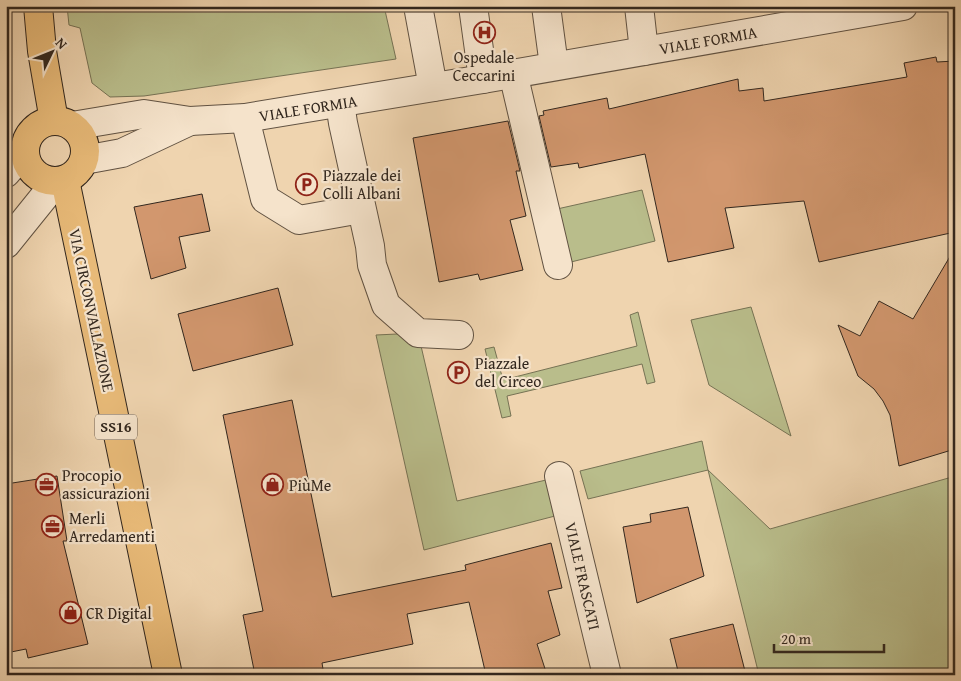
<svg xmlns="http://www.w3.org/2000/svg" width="961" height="681" font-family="'Gentium Book Plus',serif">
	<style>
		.green { fill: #b9bd8b; stroke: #767254 }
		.building { fill: #d2976e; stroke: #32271e }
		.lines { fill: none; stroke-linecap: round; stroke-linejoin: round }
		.minor-casing { stroke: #615242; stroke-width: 30 }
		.major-casing { stroke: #32271e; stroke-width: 30 }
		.minor { stroke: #f5e3cb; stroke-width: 28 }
		.major { stroke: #e8ba78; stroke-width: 28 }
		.labels { text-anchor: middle; stroke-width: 4.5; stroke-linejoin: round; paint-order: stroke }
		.shield { fill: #f5e3cb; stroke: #6c5f52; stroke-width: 1 }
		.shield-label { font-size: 15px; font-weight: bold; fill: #32271e }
		.street-label { font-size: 16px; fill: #32271e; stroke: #f5e3cb }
		.poi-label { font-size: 16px; fill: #32271e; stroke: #f5e3cb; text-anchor: start }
	</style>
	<rect width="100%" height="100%" fill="#efd4af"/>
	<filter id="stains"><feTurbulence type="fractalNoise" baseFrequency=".004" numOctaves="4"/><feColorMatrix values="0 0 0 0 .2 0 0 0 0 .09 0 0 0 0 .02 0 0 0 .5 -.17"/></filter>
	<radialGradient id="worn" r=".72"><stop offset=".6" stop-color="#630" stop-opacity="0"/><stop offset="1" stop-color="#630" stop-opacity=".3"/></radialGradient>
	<!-- green -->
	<g class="green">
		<polygon points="67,6 384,6 396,59 144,96 110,97 92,83 80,28 69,25"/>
		<polygon points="642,190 655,241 571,262 557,209"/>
		<polygon points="751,307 791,436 709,385 691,320"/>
		<polygon points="638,312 655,382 647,384 642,364 507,396 511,416 502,418 485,349 494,347 503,380 637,346 630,315"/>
		<polygon points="418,333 457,501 546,480 555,516 424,550 376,335"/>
		<polygon points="702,441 708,470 770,529 952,477 955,478 955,675 759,675 708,470 588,499 580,471"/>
	</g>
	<!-- building -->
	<g class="building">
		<polygon points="936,57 937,62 955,61 955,232 819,262 804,201 725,208 734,248 668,262 645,154 579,168 578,163 551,167 539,116 544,115 543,111 607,98 609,109 738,79 739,91 763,88 764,101 907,77 904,63"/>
		<polygon points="508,121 520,171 516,171 526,216 510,220 523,270 480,280 478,274 439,282 413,138"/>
		<polygon points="202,194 210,231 179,237 186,268 151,279 134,207"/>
		<polygon points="955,248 955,449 899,466 890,415 883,401 874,389 858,376 838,325 860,336 879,301 913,319"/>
		<polygon points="278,288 293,345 193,371 178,314"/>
		<polygon points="292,400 332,597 466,570 465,565 551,543 562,588 548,591 560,635 537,644 547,675 486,675 469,602 407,614 413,644 322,663 323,669 292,675 255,675 243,615 263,611 223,415"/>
		<polygon points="57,476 67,541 63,541 88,644 28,658 26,649 6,653 6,484"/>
		<polygon points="688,507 704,576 637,603 623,527 651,522 650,514"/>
		<polygon points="733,624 746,675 679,675 670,639"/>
	</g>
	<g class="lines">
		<defs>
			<g id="minor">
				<polyline points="418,6 433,87"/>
				<polyline points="473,6 483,79"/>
				<polyline points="546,6 554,66"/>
				<polyline points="639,6 644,51"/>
				<polyline points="513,73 558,265"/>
				<polyline points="340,103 343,123 370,246 372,265 386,305 418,333 459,335"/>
				<polyline points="245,118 265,199 299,220 361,209"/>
				<polyline points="72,126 144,114 190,121 245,118 483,79 903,6"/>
				<polyline points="84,160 122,153 190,121"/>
				<polyline points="6,173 24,152"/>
				<polyline points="6,244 56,182"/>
				<polyline points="559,476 607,675"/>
			</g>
			<g id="major">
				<polyline points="38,6 42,51 54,121"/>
				<circle cx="55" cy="151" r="30"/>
				<polyline points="65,180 168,675"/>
			</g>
		</defs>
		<!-- minor casing -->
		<use href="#minor" class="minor-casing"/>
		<!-- major casing -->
		<use href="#major" class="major-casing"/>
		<!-- minor -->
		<use href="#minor" class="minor"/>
		<!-- major -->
		<use href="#major" class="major"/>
	</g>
	<!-- icons -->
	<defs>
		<symbol id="hospital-ring" viewBox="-11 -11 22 22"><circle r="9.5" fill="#f5e3cb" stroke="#8f2418" stroke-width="1.5"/><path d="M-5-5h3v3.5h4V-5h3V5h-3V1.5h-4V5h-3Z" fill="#8f2418"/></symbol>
		<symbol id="parking-ring" viewBox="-11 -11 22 22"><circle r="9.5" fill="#f5e3cb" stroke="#8f2418" stroke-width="1.5"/><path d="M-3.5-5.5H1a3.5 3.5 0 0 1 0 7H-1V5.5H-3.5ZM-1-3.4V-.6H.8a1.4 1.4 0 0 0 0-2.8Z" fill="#8f2418"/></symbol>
		<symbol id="office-ring" viewBox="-11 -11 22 22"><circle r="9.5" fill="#f5e3cb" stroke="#8f2418" stroke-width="1.5"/><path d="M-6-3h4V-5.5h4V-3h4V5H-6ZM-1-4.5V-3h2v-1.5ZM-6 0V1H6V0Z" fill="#8f2418"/></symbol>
		<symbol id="shop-ring" viewBox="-11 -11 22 22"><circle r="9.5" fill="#f5e3cb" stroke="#8f2418" stroke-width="1.5"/><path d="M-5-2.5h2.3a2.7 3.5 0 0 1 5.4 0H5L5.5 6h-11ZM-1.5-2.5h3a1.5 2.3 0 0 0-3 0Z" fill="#8f2418"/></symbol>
	</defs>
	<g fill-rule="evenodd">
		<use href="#hospital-ring" x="472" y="20" width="25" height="25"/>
		<use href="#parking-ring" x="294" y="172" width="25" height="25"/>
		<use href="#parking-ring" x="446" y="360" width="25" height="25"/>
		<use href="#office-ring" x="34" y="472" width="25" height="25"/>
		<use href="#shop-ring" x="260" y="472" width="25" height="25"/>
		<use href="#office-ring" x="40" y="514" width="25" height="25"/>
		<use href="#shop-ring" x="58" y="600" width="25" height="25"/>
	</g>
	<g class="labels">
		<!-- shield labels -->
		<rect class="shield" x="95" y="414.5" width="42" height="25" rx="4"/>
		<g class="shield-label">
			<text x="116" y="432">SS16</text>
		</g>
		<!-- street labels -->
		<g class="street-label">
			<text transform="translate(708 40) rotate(-10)" y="6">VIALE FORMIA</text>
			<text transform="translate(308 108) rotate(-9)" y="6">VIALE FORMIA</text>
			<text transform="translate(92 310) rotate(78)" y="6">VIA CIRCONVALLAZIONE</text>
			<text transform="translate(583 576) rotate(77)" y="6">VIALE FRASCATI</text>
		</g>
		<!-- poi labels -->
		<g class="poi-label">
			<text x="484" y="63" text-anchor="middle">Ospedale<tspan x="484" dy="18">Ceccarini</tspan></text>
			<text x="323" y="181">Piazzale dei<tspan x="323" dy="18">Colli Albani</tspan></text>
			<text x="475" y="369">Piazzale<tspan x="475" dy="18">del Circeo</tspan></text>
			<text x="62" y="481">Procopio<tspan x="62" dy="18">assicurazioni</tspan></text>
			<text x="289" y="491">PiùMe</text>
			<text x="69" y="524">Merli<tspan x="69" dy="18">Arredamenti</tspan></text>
			<text x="86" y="619">CR Digital</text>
		</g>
	</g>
	<!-- margin -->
	<rect width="961" height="681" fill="none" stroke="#efd4af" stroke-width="25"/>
	<rect x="8" y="8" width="946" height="666" fill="none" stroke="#32271e" stroke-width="2.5"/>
	<rect x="12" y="12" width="936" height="656" fill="none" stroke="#32271e"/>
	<!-- north arrow -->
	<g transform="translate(52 52) rotate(47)" stroke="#f5e3cb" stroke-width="4" paint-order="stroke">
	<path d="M0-4L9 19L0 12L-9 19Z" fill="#32271e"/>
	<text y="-8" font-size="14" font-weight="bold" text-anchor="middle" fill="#32271e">N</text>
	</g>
	<!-- scale -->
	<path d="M774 644v8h110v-8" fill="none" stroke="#32271e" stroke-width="2.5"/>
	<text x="781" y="644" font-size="15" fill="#32271e" stroke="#f5e3cb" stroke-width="4" paint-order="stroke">20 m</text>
	<rect width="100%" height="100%" filter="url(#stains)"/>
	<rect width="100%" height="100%" fill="url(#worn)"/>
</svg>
